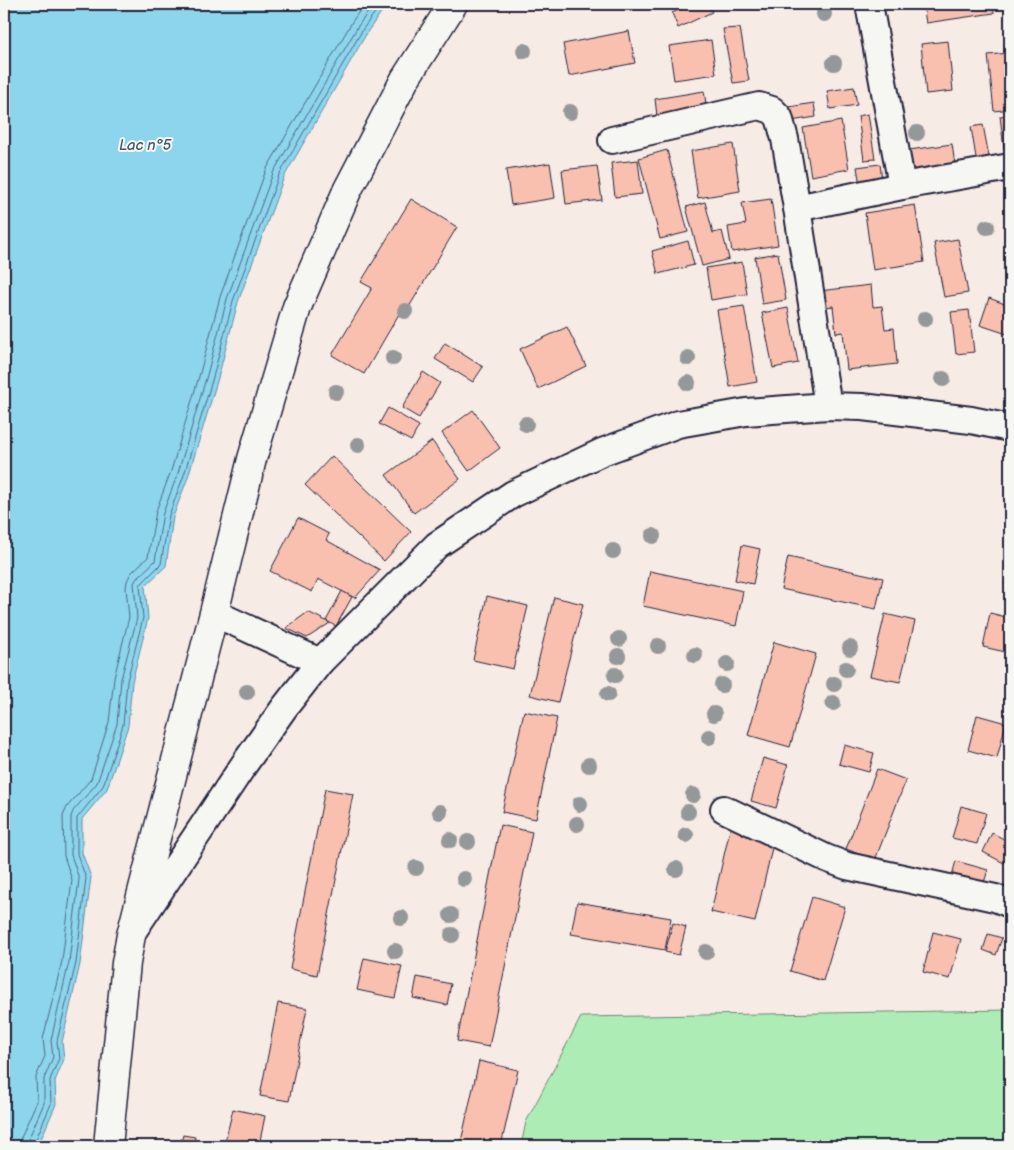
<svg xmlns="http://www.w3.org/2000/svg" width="1014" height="1150" font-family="'Balsamiq Sans',sans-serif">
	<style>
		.green { fill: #adedb5; stroke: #688878 }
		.water { fill: #8cd5ed; stroke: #628da6 }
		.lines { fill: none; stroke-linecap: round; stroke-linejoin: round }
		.shore { stroke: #4c6a82; stroke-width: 1 }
		.building { fill: #f9c0b0; stroke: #22223b }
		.street-casing { stroke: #22223b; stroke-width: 30 }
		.secondary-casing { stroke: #22223b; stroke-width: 31 }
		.street { stroke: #f6f6f2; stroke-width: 26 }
		.secondary { stroke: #f6f6f2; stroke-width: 28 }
		.tree { fill: #959899 }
		.labels { text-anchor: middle; stroke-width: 4; stroke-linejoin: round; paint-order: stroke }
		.water-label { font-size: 15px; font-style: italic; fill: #425870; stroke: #f6f6f2 }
	</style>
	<rect width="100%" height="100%" fill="#f7ebe5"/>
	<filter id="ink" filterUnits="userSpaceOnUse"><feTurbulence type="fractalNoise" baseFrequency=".02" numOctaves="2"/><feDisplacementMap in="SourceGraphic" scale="10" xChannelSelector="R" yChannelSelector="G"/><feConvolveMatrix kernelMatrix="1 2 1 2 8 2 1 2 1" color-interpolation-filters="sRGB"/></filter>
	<g filter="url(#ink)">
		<!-- green -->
		<polygon class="green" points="1010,1010 1010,1146 521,1146 526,1122 581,1017"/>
		<!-- water -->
		<polygon class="water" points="4,4 387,4 368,31 284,177 238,302 218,378 188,477 173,517 166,566 145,586 148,618 132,682 128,726 107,789 82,819 82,853 91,877 80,964 62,1042 64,1059 55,1081 56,1104 38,1146 4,1146"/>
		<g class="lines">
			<!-- shore -->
			<g class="shore">
				<polyline points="20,1146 21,1137 37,1101 36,1077 45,1056 43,1039 62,961 72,880 64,856 63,816 67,807 91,779 109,722 114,678 129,617 126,588 127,581 131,573 148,557 156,511 171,471 200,373 220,297 266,170 352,22 364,4"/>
				<polyline points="27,1146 28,1140 44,1103 44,1079 53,1057 51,1040 69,962 79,879 71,855 71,817 73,811 97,783 117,724 121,679 137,618 134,583 137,578 155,561 163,513 178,473 207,375 227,299 273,173 358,26 374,4"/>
				<polyline points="33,1146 51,1104 50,1080 59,1058 57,1041 76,963 86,878 77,854 77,818 103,786 123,725 127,681 143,618 140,585 161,564 169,515 184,475 213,377 233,301 279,175 363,29 381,4"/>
			</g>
		</g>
		<!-- building -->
		<g class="building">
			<polygon points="692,4 708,4 712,12 678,28 672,13"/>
			<polygon points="923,4 993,4 994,13 926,23"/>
			<polygon points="740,28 749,81 733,83 723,29"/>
			<polygon points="629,31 635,63 569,76 563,44"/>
			<polygon points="711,40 716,74 674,80 669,46"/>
			<polygon points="948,41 953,91 926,94 921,44"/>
			<polygon points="1010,53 1010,109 994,111 988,55"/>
			<polygon points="854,87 857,105 830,109 827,91"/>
			<polygon points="704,91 708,116 658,124 655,99"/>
			<polygon points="814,103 816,117 791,121 789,107"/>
			<polygon points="868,114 875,159 864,160 858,116"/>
			<polygon points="1010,115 1010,149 1004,149 1000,116"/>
			<polygon points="841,121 849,169 811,176 803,128"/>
			<polygon points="983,125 990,162 977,164 971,127"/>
			<polygon points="733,144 740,191 698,198 691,151"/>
			<polygon points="952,144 956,172 913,179 909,150"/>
			<polygon points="667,150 688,232 660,239 639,158"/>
			<polygon points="638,160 642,194 615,197 611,163"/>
			<polygon points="550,163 555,198 511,205 506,170"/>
			<polygon points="880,164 883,187 861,191 857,167"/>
			<polygon points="597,166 602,200 566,204 562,170"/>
			<polygon points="411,199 457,227 403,317 399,314 364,374 332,355 372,288 361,282"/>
			<polygon points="771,199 778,245 732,252 728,227 746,224 742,203"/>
			<polygon points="705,202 713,233 722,231 729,259 702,266 686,207"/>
			<polygon points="915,205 924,262 873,270 865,213"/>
			<polygon points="958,239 968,293 944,297 934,243"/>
			<polygon points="688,241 694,265 658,274 652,251"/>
			<polygon points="778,253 786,300 762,304 755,257"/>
			<polygon points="742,262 747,294 711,300 706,268"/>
			<polygon points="871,285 873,307 882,306 885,329 894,328 897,364 847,370 843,332 836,333 833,306 820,308 819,291"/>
			<polygon points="989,298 1010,306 1010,335 980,325"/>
			<polygon points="744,306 757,382 730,387 717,310"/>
			<polygon points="788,308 798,363 773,368 762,313"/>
			<polygon points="969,310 974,352 956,354 951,312"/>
			<polygon points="567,327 586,366 538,389 520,349"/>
			<polygon points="445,343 483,367 473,382 435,359"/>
			<polygon points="423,372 440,383 419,418 402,408"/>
			<polygon points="388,408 419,426 411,441 379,424"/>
			<polygon points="473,410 500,448 469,471 442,433"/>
			<polygon points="432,441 460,479 414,513 386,475"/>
			<polygon points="332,456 411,532 384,561 305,485"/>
			<polygon points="298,518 329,534 326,540 380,570 355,598 318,579 312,592 270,571"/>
			<polygon points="742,545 760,549 753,584 735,580"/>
			<polygon points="788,557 883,578 876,609 781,589"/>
			<polygon points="650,571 743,591 736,626 643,606"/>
			<polygon points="342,591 352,597 336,626 326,621"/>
			<polygon points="487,596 528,606 513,669 473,660"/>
			<polygon points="554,597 583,604 558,702 530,695"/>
			<polygon points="308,612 330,623 307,638 286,628"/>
			<polygon points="990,613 1010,618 1010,653 983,647"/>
			<polygon points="885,614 915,621 900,682 870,676"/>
			<polygon points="774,642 816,654 790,747 748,735"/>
			<polygon points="524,711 557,718 536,819 502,812"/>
			<polygon points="977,715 1006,723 997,758 968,750"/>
			<polygon points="844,745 874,753 869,772 839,764"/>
			<polygon points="763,758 788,765 776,808 751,801"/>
			<polygon points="877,769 906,780 875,860 846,849"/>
			<polygon points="325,789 353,794 317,975 290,969"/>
			<polygon points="961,806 986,813 977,844 952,838"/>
			<polygon points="500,825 532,832 489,1047 457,1041"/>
			<polygon points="731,825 775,835 755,922 711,912"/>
			<polygon points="992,833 1010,842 1010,851 1004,863 983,852"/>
			<polygon points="956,861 988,870 980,895 949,886"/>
			<polygon points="812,897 845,907 823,981 790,971"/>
			<polygon points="577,902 671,918 665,950 571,934"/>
			<polygon points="673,923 686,927 679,955 665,952"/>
			<polygon points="933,932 961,939 950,979 923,972"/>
			<polygon points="988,934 1002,938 996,955 983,950"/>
			<polygon points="364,958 402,966 395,998 357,990"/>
			<polygon points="417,977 451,984 447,1005 413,998"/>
			<polygon points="278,1003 307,1008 289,1101 260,1096"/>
			<polygon points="479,1061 518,1070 501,1146 460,1146"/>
			<polygon points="233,1109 265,1116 259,1146 224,1146"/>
			<polygon points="183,1135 195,1137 193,1146 180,1146"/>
		</g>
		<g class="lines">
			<defs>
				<g id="street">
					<polyline points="869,4 902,186"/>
					<polyline points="612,140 759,106 772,110 779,117 785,139 797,208 828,406"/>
					<polyline points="797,208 902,186 1010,167"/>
					<polyline points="214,613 320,662"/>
					<polyline points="724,809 826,858 847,866 995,898 1010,904"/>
					<polyline points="135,928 245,763 284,708 320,662 437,545 513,494 602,452 678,424 746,412 828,406 862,407 971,420 1010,428"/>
				</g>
				<polyline id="secondary" points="108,1146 126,963 131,935 214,613 252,459 297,307 347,191 405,79 453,4"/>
			</defs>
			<!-- street casing -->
			<use href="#street" class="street-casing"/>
			<!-- secondary casing -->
			<use href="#secondary" class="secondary-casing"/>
			<!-- street -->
			<use href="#street" class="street"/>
			<!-- secondary -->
			<use href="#secondary" class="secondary"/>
		</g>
		<!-- trees -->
		<g class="tree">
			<circle cx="824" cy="14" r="8"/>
			<circle cx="524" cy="51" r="8"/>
			<circle cx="834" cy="63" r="8"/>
			<circle cx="570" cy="112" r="8"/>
			<circle cx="917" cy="133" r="8"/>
			<circle cx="987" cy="227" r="8"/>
			<circle cx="405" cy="311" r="8"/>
			<circle cx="925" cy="319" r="8"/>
			<circle cx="393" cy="358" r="8"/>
			<circle cx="688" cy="358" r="8"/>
			<circle cx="943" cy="379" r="8"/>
			<circle cx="688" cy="383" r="8"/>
			<circle cx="336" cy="392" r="8"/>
			<circle cx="526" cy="424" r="8"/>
			<circle cx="358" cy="445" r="8"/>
			<circle cx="653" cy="536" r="8"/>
			<circle cx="613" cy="551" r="8"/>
			<circle cx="619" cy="639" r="8"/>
			<circle cx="658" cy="646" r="8"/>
			<circle cx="850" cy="648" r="8"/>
			<circle cx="695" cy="655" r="8"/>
			<circle cx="618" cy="656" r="8"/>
			<circle cx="727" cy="664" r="8"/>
			<circle cx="846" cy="669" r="8"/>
			<circle cx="615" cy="675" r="8"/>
			<circle cx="834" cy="684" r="8"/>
			<circle cx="722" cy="685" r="8"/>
			<circle cx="247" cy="692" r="8"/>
			<circle cx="608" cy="694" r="8"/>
			<circle cx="833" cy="703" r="8"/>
			<circle cx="714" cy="714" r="8"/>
			<circle cx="709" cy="737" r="8"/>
			<circle cx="589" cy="765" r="8"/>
			<circle cx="693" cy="795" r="8"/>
			<circle cx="580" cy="804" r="8"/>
			<circle cx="440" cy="812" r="8"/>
			<circle cx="688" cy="812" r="8"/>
			<circle cx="577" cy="824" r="8"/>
			<circle cx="686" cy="835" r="8"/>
			<circle cx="450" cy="840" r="8"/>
			<circle cx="468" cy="842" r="8"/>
			<circle cx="416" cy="868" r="8"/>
			<circle cx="676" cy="869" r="8"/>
			<circle cx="464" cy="879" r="8"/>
			<circle cx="451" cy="915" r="8"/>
			<circle cx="401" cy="918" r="8"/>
			<circle cx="452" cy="935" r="8"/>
			<circle cx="395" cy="951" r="8"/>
			<circle cx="706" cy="952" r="8"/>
		</g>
	</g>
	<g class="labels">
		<!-- water labels -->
		<g class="water-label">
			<text x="145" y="150">Lac n°5</text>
		</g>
	</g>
	<!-- margin -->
	<rect width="1014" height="1150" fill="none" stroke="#f6f6f2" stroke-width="20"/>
	<rect x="10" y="10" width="994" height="1130" fill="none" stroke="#22223b" stroke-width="2" filter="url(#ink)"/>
</svg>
